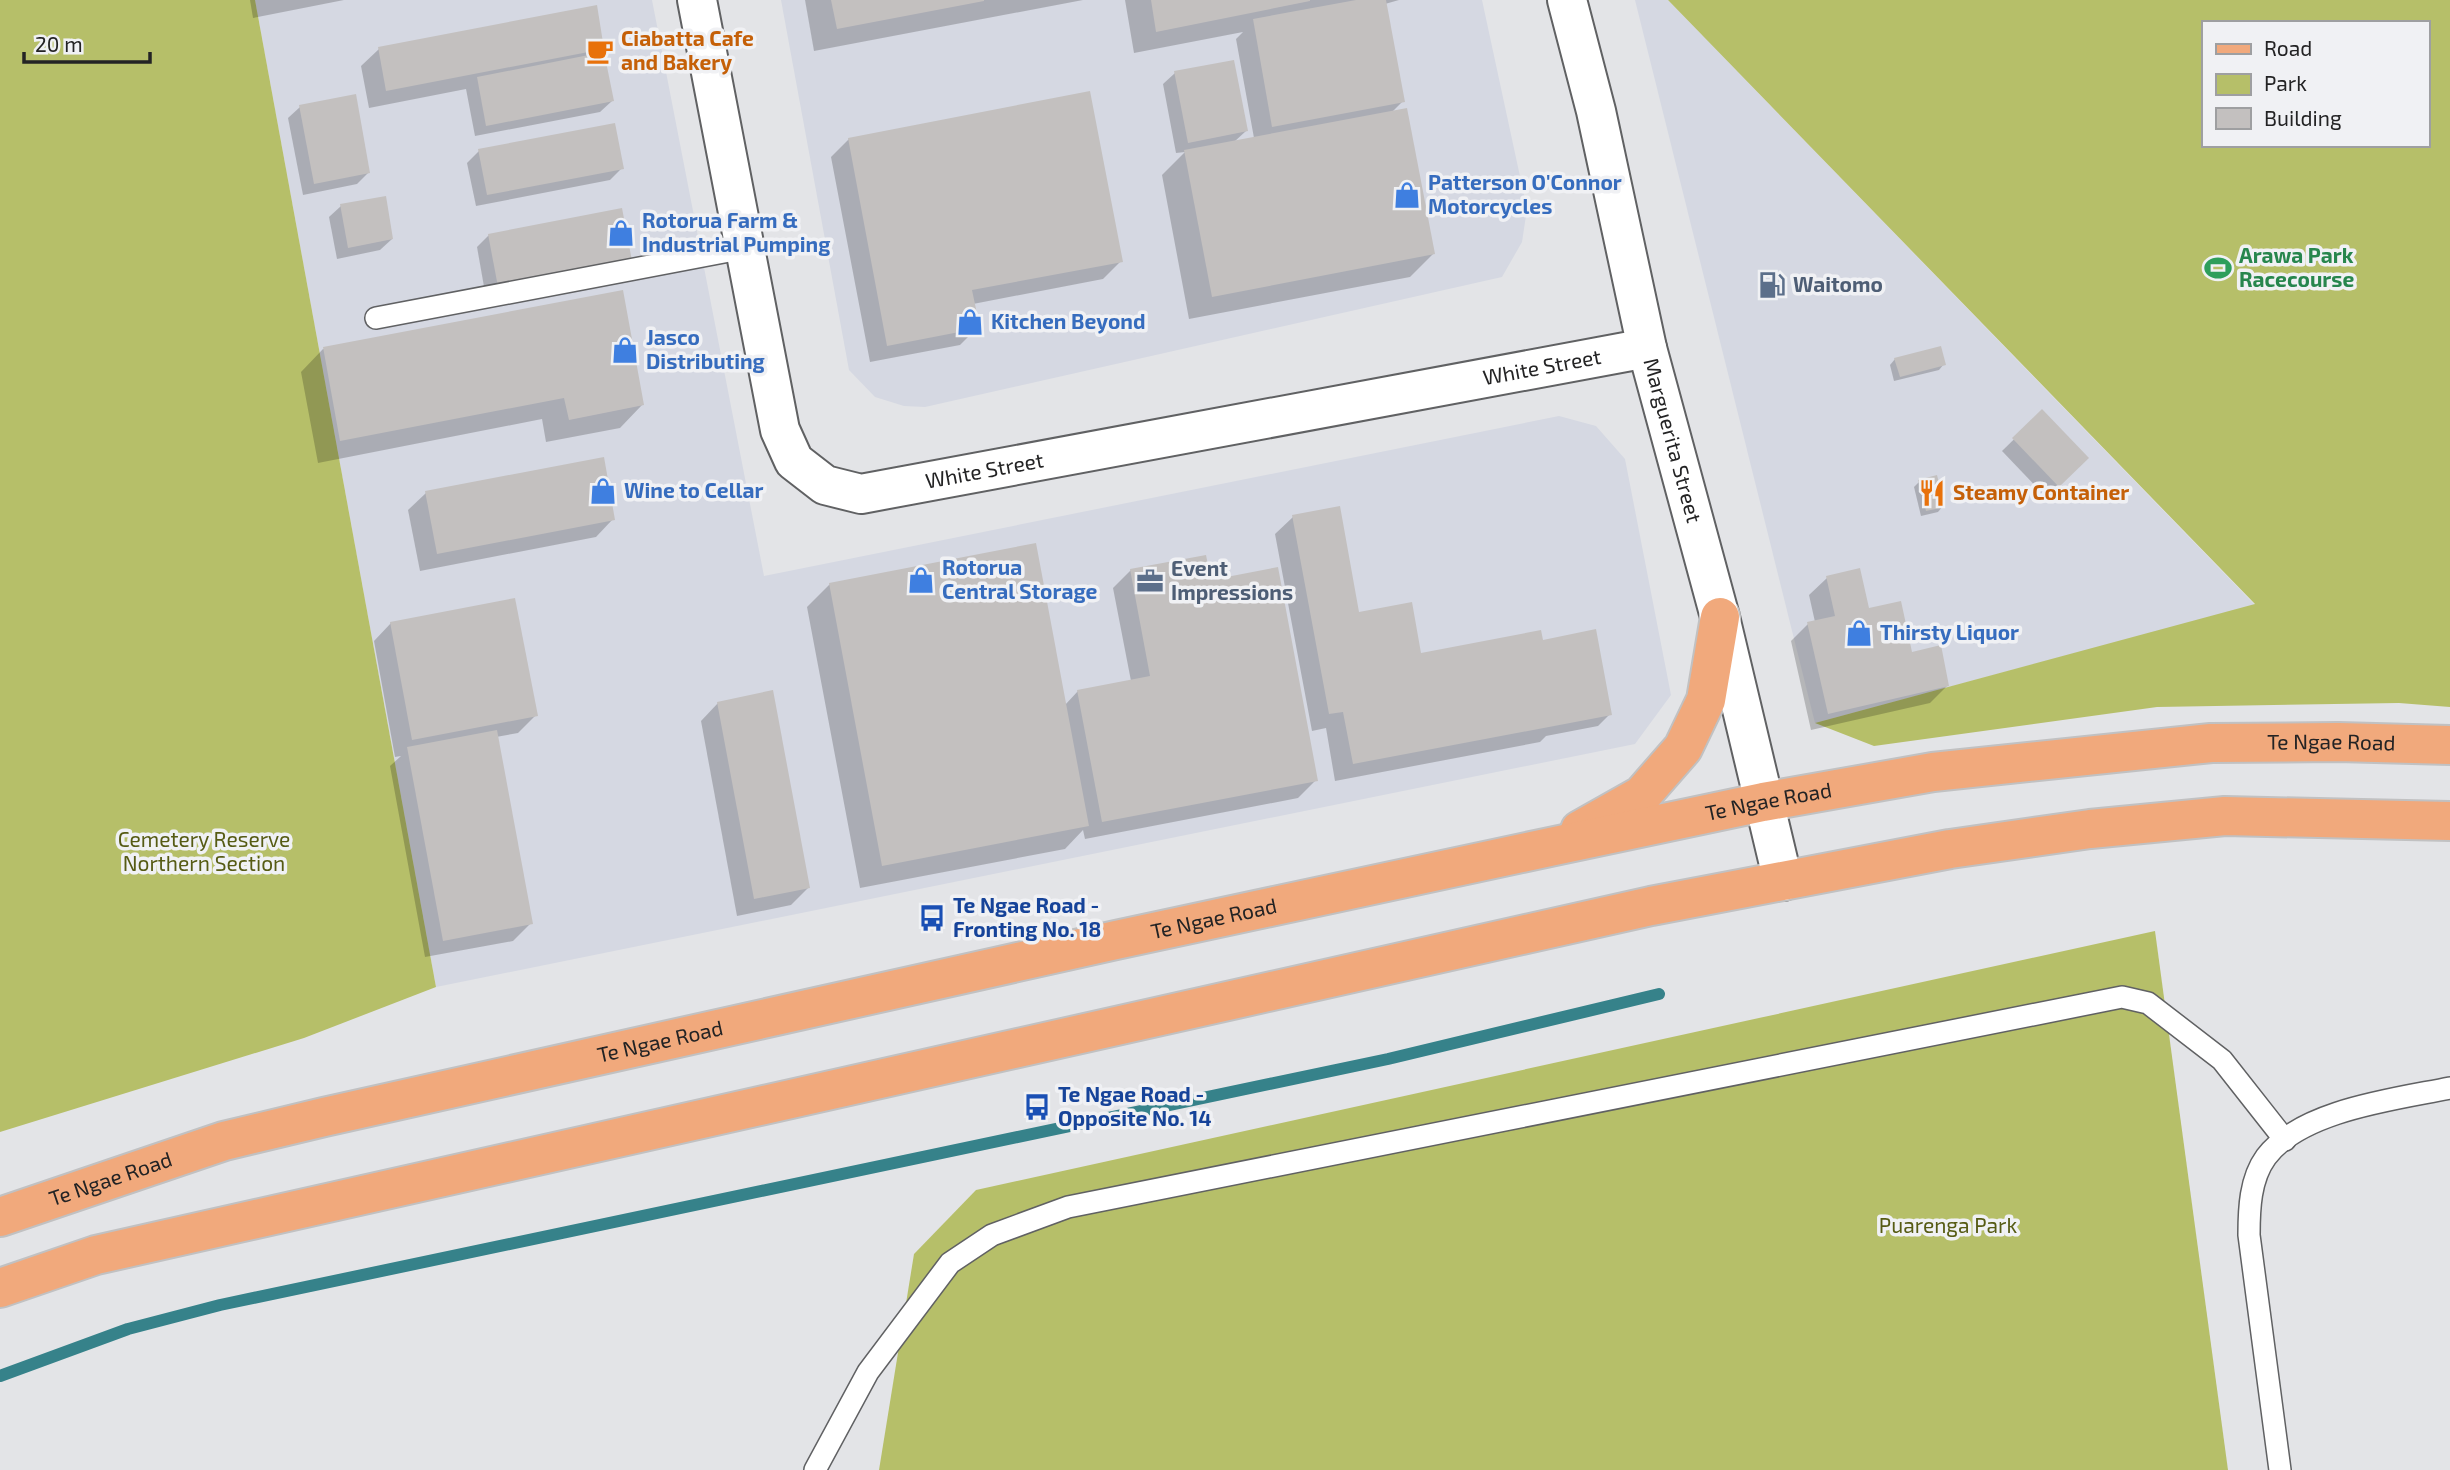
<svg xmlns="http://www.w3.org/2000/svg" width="2450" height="1470" font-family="'Exo 2',sans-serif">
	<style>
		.built { fill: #d5d8e2 }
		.green { fill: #b6bf69; fill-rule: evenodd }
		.shadow { fill: #0003 }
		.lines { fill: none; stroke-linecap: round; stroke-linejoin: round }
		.stream { stroke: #36828a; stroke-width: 12 }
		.building { fill: #c3c0bf }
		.lane-casing { stroke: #606163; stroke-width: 24 }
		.street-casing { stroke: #606163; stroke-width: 42 }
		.primary-casing { stroke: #c1c1c2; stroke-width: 42 }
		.lane { stroke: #fff; stroke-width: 21 }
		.street { stroke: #fff; stroke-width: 38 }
		.primary { stroke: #f1a97c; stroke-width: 38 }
		.labels { text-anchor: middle; stroke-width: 7; stroke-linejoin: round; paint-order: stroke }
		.food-label { font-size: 21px; font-weight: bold; fill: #c56008; stroke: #f0f1f4; text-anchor: start }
		.shop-label { font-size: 21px; font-weight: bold; fill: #366cbe; stroke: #f0f1f4; text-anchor: start }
		.leisure-label { font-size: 21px; font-weight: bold; fill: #27864d; stroke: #f0f1f4; text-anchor: start }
		.service-label { font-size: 21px; font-weight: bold; fill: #4e5e75; stroke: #f0f1f4; text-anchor: start }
		.street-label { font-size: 21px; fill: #232324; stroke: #f0f1f4 }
		.park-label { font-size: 21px; fill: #565b14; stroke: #f0f1f4 }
		.transit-label { font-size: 21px; font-weight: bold; fill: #164399; stroke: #f0f1f4; text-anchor: start }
	</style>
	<rect width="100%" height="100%" fill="#e3e4e7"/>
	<!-- built -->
	<g class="built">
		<polygon points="255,0 652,0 764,576 1559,416 1596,426 1625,459 1671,695 1635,744 436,987"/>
		<polygon points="781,0 1482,0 1527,209 1522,242 1502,277 925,407 904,406 875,397 849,370"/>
		<polygon points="1635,0 1668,0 2255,605 1815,723"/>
	</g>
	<!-- green -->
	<g class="green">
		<polygon points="0,0 255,0 436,987 304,1038 0,1132"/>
		<path d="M1668,0H2450V707L2399,703L2157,707L1874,746L1815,723L2255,604ZM2203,23H2427V145H2203Z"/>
		<polygon points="2155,931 2228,1470 879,1470 914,1254 976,1190"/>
	</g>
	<!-- shadow -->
	<g class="shadow">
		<polygon points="250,0 344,0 253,18"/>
		<polygon points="805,0 1083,0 814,51"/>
		<polygon points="1125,0 1399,0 1385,4 1403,101 1392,112 1433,254 1410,277 1189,319 1162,175 1185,152 1176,153 1163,84 1175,73 1246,131 1234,142 1254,138 1236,39 1243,32 1134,53"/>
		<polygon points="603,48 595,56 612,101 600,112 475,136 466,89 369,108 361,66 379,49"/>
		<polygon points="300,107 368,173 357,184 303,195 288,118"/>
		<polygon points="849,139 1121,261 1103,279 973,304 978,327 960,345 870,362 831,157"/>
		<polygon points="479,151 622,168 610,180 476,206 467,163"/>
		<polygon points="341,206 392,239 380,250 337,259 329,217"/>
		<polygon points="621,210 486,298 477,247 489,235"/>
		<polygon points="323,349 642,405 620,428 546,442 542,419 318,463 301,372"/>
		<polygon points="1895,359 1944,364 1939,370 1894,381 1890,365"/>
		<polygon points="2042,412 2086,458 2046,497 2002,451"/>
		<polygon points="1919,482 1943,506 1938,512 1921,516 1914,487"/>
		<polygon points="426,493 613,519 596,537 420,571 408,510"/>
		<polygon points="1293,517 1358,614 1420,655 1542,642 1610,714 1598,726 1546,736 1540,742 1335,781 1326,728 1312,731 1275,534"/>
		<polygon points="1131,570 1210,582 1316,780 1298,798 1085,839 1083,830 1065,849 860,888 807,607 830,584 1065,705 1078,691 1131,681 1113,588"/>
		<polygon points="1827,578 1867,610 1911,654 1948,685 1930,703 1811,730 1791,641 1808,624 1815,622 1809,595"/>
		<polygon points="391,623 536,715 518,733 496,737 531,923 513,941 425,957 390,766 401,756 395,757 374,641"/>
		<polygon points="718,703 808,888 791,905 737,916 701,721"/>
	</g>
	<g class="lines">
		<!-- stream -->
		<polyline class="stream" points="0,1376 128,1329 220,1305 1388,1059 1659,994"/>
	</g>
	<!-- building -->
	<g class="building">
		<polygon points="831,0 984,0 984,1 837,29"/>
		<polygon points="1151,0 1310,0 1310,1 1156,32"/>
		<polygon points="1356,0 1386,0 1405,102 1272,127 1253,19"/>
		<polygon points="597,5 604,49 386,91 378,47"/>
		<polygon points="604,52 614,101 486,126 477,77"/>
		<polygon points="1234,60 1248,131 1188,143 1174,71"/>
		<polygon points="1090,91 1123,262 972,290 980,328 887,346 848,138"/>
		<polygon points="356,94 370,173 314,184 299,105"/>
		<polygon points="1407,108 1435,254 1212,297 1184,150"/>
		<polygon points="615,123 624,169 487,195 478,149"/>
		<polygon points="386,196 393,239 348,248 340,204"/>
		<polygon points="622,208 632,261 498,287 488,234"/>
		<polygon points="623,290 644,405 569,420 564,398 340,441 323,347"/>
		<polygon points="1941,346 1946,365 1900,377 1894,358"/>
		<polygon points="2042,409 2089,458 2059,487 2012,438"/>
		<polygon points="604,457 615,520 437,554 425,491"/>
		<polygon points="1937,475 1945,507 1926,511 1918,480"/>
		<polygon points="1340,506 1359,612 1412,602 1421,653 1541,630 1543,640 1596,629 1612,715 1353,764 1343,712 1329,714 1292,515"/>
		<polygon points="1036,543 1089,826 882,866 829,583"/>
		<polygon points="1206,555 1211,580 1278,567 1318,781 1102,822 1077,690 1150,676 1130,569"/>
		<polygon points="1860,568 1869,608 1901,601 1912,652 1941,645 1949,686 1828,714 1807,622 1835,616 1826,576"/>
		<polygon points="515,598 538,716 412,740 390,622"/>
		<polygon points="773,690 810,888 754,899 717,702"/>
		<polygon points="497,730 533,924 443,941 407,747"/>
	</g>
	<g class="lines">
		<defs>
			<g id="lane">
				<polyline points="376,318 745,248"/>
				<polyline points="815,1470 868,1372 950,1263 992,1235 1068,1207 2122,997 2148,1003 2222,1060 2285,1140"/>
				<path d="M2280,1470L2249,1235C2249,1209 2250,1179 2266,1157C2301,1110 2396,1099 2450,1088"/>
			</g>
			<g id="street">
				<path id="s1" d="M697,0L780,430L794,461L825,485L861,494L1647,348"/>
				<path id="s2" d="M1567,0L1596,111L1647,348L1720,617L1783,881"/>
			</g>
			<g id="primary">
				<polyline points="1580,830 1642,795 1683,748 1706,700 1720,617"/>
				<path id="s3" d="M0,1217L224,1141L324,1117L1116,940L1550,847L1763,802L1933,772L2211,743L2338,742L2450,745"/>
				<polyline points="0,1288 96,1255 1651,906 1950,849 2090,829 2225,816 2450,821"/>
			</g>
		</defs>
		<!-- lane casing -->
		<use href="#lane" class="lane-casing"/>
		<!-- street casing -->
		<use href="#street" class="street-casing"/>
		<!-- primary casing -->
		<use href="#primary" class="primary-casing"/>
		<!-- lane -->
		<use href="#lane" class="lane"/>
		<!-- street -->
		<use href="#street" class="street"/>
		<!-- primary -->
		<use href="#primary" class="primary"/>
	</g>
	<!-- icons -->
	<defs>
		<symbol id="cafe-bare" viewBox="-9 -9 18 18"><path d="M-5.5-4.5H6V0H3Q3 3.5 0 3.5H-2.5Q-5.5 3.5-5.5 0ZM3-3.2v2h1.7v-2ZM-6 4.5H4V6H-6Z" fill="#e8710a" stroke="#f0f1f4" stroke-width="2.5" paint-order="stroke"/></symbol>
		<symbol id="shop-bare" viewBox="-9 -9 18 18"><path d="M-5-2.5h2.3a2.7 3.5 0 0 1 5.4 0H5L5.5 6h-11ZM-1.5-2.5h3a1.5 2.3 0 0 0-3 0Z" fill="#3f7fe0" stroke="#f0f1f4" stroke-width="2.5" paint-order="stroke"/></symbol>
		<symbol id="stadium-bare" viewBox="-9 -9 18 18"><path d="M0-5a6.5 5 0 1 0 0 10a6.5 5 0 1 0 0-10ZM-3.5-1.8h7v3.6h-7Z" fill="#2e9e5b" stroke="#f0f1f4" stroke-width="2.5" paint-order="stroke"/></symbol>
		<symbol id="fuel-bare" viewBox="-9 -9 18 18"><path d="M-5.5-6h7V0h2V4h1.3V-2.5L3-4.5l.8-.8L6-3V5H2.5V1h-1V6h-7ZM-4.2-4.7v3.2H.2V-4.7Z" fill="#5c6f8a" stroke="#f0f1f4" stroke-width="2.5" paint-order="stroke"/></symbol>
		<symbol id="restaurant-bare" viewBox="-9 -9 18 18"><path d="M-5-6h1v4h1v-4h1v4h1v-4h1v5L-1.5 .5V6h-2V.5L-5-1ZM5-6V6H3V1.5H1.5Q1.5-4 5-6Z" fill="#e8710a" stroke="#f0f1f4" stroke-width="2.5" paint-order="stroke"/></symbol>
		<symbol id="office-bare" viewBox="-9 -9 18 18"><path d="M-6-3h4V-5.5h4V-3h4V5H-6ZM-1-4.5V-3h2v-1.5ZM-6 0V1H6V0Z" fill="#5c6f8a" stroke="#f0f1f4" stroke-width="2.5" paint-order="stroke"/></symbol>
		<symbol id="bus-bare" viewBox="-9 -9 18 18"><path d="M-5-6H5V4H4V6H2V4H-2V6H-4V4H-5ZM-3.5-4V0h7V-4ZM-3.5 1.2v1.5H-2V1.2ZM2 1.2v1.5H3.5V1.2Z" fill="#1a4fb4" stroke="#f0f1f4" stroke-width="2.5" paint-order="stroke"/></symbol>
	</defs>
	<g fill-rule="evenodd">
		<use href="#cafe-bare" x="581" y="32" width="38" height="38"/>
		<use href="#shop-bare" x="1388" y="176" width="38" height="38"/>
		<use href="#shop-bare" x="602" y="214" width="38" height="38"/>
		<use href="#stadium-bare" x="2199" y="249" width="38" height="38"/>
		<use href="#fuel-bare" x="1753" y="266" width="38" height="38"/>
		<use href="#shop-bare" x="951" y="303" width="38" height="38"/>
		<use href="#shop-bare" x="606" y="331" width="38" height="38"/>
		<use href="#shop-bare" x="584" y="472" width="38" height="38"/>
		<use href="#restaurant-bare" x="1913" y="474" width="38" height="38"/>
		<use href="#shop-bare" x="902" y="561" width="38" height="38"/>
		<use href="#office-bare" x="1131" y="562" width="38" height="38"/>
		<use href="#shop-bare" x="1840" y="614" width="38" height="38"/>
		<use href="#bus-bare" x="913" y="899" width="38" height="38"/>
		<use href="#bus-bare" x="1018" y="1088" width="38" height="38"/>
	</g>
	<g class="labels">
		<!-- food labels -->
		<g class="food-label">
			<text x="621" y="46">Ciabatta Cafe<tspan x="621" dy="24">and Bakery</tspan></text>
			<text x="1953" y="500">Steamy Container</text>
		</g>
		<!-- shop labels -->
		<g class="shop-label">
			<text x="1428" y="190">Patterson O'Connor<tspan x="1428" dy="24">Motorcycles</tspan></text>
			<text x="642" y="228">Rotorua Farm &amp;<tspan x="642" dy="24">Industrial Pumping</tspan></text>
			<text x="991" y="329">Kitchen Beyond</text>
			<text x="646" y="345">Jasco<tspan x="646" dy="24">Distributing</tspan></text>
			<text x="624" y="498">Wine to Cellar</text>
			<text x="942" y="575">Rotorua<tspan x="942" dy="24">Central Storage</tspan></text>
			<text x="1880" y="640">Thirsty Liquor</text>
		</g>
		<!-- leisure labels -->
		<g class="leisure-label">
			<text x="2239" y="263">Arawa Park<tspan x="2239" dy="24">Racecourse</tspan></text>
		</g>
		<!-- service labels -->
		<g class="service-label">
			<text x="1793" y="292">Waitomo</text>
			<text x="1171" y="576">Event<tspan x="1171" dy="24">Impressions</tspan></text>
		</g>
		<!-- street labels -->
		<g class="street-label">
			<text dy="7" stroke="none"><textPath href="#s1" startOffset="1241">White Street</textPath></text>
			<text dy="7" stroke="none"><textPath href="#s2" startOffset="453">Marguerita Street</textPath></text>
			<text dy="7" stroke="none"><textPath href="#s1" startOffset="674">White Street</textPath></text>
			<text dy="7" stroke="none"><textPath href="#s3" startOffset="2385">Te Ngae Road</textPath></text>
			<text dy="7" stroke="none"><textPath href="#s3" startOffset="1818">Te Ngae Road</textPath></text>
			<text dy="7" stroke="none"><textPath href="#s3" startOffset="1251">Te Ngae Road</textPath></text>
			<text dy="7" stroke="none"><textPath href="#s3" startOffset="684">Te Ngae Road</textPath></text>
			<text dy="7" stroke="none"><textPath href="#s3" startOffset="117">Te Ngae Road</textPath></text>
		</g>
		<!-- park labels -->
		<g class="park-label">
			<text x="204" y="847">Cemetery Reserve<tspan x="204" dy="24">Northern Section</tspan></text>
			<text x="1948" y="1233">Puarenga Park</text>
		</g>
		<!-- transit labels -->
		<g class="transit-label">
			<text x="953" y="913">Te Ngae Road -<tspan x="953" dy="24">Fronting No. 18</tspan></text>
			<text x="1058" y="1102">Te Ngae Road -<tspan x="1058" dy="24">Opposite No. 14</tspan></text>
		</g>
	</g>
	<!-- legend -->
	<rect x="2202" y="21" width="228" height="126" fill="#f0f1f4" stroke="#9e9fa1" stroke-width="2"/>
	<rect x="2216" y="44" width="35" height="10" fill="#f1a97c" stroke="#9e9fa1" stroke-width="2"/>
	<text x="2264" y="56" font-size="21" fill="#232324">Road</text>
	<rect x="2216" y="74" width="35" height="21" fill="#b6bf69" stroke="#9e9fa1" stroke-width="2"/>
	<text x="2264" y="91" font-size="21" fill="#232324">Park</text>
	<rect x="2216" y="108" width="35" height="21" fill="#c3c0bf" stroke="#9e9fa1" stroke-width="2"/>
	<text x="2264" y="126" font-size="21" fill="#232324">Building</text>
	<!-- scale -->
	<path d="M24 52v10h126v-10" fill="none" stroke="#232324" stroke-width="3.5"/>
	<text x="35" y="52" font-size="21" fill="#232324" stroke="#f0f1f4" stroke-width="5" paint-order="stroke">20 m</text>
</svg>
